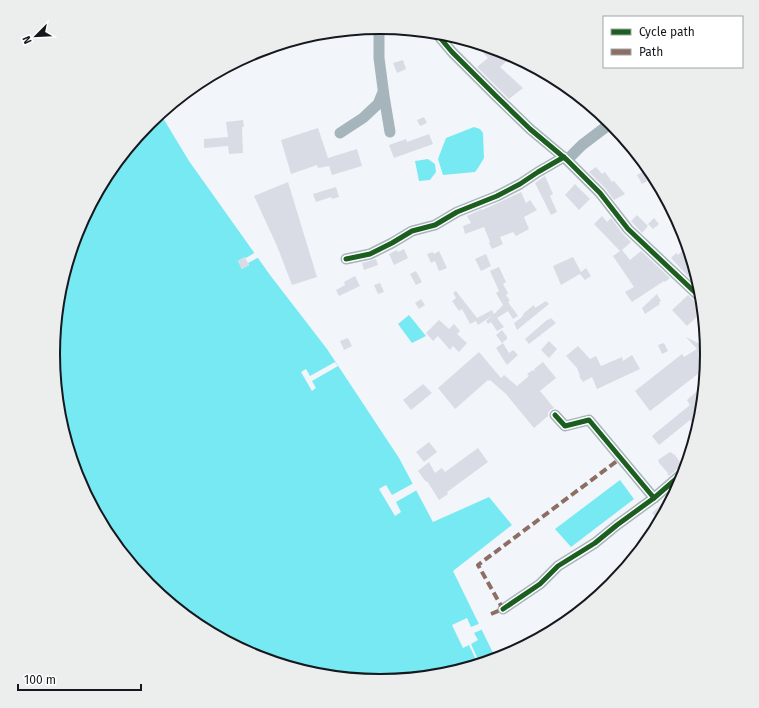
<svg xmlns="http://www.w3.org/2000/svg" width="759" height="708" font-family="'Fira Sans',sans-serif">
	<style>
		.water { fill: #76e9f2 }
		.pier { fill: #f2f6fa }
		.building { fill: #d9dce4 }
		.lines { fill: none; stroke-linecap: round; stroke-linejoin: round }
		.minor { stroke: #a6b5bb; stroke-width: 11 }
		.quiet { stroke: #8d6e63; stroke-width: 4; stroke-dasharray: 8 4; stroke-linecap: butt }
		.cycleway-casing { stroke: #fff; stroke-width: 8 }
		.cycleway { stroke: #1b5e20; stroke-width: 5 }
		.rim { fill: none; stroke: #15191e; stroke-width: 2 }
	</style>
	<rect width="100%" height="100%" fill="#f2f6fa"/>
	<!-- water -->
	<g class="water">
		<polygon points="160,113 189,161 270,275 327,349 399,458 433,522 489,497 512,525 453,571 496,659 443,675 379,681 315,675 254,656 198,626 148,585 107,535 77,479 59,418 53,354 59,290 77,229 108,172 148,123"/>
		<polygon points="474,127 480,129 483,133 484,158 478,168 475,172 443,175 438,159 446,138"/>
		<polygon points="428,159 435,164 436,172 430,180 419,181 415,161"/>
		<polygon points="409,315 426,336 412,343 398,324"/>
		<polygon points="620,480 634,499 571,547 555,529"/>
	</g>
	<!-- pier -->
	<g class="pier">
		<polygon points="256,252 259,257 248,263 249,265 242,269 238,261 245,257 246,258"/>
		<polygon points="335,362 338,366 312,381 316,388 312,391 301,372 306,369 310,376"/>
		<polygon points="414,483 417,490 396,502 401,512 395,516 379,489 386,485 392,495"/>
		<polygon points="467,618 471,627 481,623 483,629 474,633 478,640 471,644 480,664 478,664 469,645 463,648 452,625"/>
	</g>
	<!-- building -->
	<g class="building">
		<polygon points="473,42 505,52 514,57 508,60 500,67 523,88 509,99 477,67 488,58"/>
		<polygon points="403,60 406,69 397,73 393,63"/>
		<polygon points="424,117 427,123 420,126 417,120"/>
		<polygon points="243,120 244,127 242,127 243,153 229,154 228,146 204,148 204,139 228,137 226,122"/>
		<polygon points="318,128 328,158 357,149 362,166 332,175 329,166 318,168 317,165 291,174 281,140"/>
		<polygon points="429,134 433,144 394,158 389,145 406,139 407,142"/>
		<polygon points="596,167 602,174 605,172 612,182 614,181 625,194 614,200 605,188 589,172"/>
		<polygon points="648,169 654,177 642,184 637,175"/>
		<polygon points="545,176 553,194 550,196 557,212 551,215 535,183"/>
		<polygon points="288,182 317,277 292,285 277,246 254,196"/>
		<polygon points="575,184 590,199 579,210 565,195"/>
		<polygon points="336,187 339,197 332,199 331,197 316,202 313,194"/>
		<polygon points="661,189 670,207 664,210 656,192"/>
		<polygon points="521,192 526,203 530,200 537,210 524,217 529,229 516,236 513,232 500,237 503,244 492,249 489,243 490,242 484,227 465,234 463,226 471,223 467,216 482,209 482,210 500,202"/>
		<polygon points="637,215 648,226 642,233 631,221"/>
		<polygon points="602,216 607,222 611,218 622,233 631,242 622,250 630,260 641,251 670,278 665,282 664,281 632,302 625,292 634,287 613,256 620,251 594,224"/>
		<polygon points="654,218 659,224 653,229 648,224"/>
		<polygon points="687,246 688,251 699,287 683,271 671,258 676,253 678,255"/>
		<polygon points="404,249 408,258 394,265 389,254 397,250 398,252"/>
		<polygon points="439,251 447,268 439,271 435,261 431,263 427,254 433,252 434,254"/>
		<polygon points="486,254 491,266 481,271 475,259"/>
		<polygon points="245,257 249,265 242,269 238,261"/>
		<polygon points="573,257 581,272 586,268 591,276 585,280 580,274 561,285 553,266"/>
		<polygon points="376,259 378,265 364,270 362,263"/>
		<polygon points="499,267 506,282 503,284 508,293 506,295 510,301 508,302 518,316 513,319 508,311 497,318 504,327 497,331 491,322 488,324 486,321 493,315 478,325 476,321 470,324 462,309 459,311 452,301 456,298 453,293 456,291 477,318 492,310 494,314 503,305 496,293 499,291 490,271"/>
		<polygon points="416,271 422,282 416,285 410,274"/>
		<polygon points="355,276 360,286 339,296 336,290 345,285 344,282"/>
		<polygon points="380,283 384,292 378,294 374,285"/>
		<polygon points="657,294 661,301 659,302 660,304 645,314 642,308"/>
		<polygon points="688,295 702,309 702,312 687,326 672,310"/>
		<polygon points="421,299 425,305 419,309 415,303"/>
		<polygon points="546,301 549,304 517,330 514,323 522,317 524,313 534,305 535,308"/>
		<polygon points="551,318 556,323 529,344 525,339 548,319 549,320"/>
		<polygon points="439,320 449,329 454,324 460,331 457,334 467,343 459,352 453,346 450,350 438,336 433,341 426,333"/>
		<polygon points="502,330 507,337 507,339 502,343 496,335"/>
		<polygon points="686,337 706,347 706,352 701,356 706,360 704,383 699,373 650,411 635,391 682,354 684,357 697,349"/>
		<polygon points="348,338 352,346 344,350 340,341"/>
		<polygon points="549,341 557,349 549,358 541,350"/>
		<polygon points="503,343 509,353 513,350 518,355 507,365 503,359 496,348"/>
		<polygon points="664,343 668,351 662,354 658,345"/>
		<polygon points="578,346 590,359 596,356 601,366 622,357 623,361 632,355 640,369 597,389 592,377 583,382 579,376 580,376 577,368 566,356"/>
		<polygon points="479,352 501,378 504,375 517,386 529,376 527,374 533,370 534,371 535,370 534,369 543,362 556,378 540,391 554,408 550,410 548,413 548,416 534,428 506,394 490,380 489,381 488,380 455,409 438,388"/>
		<polygon points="423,384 432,393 411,410 403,400"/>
		<polygon points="703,386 700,418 697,429 690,420 659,445 652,436 690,405 687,400"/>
		<polygon points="429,442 437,452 424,462 416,452"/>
		<polygon points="478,448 488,462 447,492 448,494 439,500 427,481 426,482 418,471 429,462 435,473 442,468 445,472"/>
		<polygon points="670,452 675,455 682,465 669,476 667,474 668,473 659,463 658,460"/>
		<polygon points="673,493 674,494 661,517 658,520 652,513"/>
	</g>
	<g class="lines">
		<!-- minor -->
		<g class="minor">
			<polyline points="379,27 379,58 384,96 390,132"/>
			<polyline points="436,33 452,52 496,96 530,129 567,160 600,193 628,229 701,298"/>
			<polyline points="340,133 363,118 378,104 383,92"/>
			<polyline points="567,160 582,145 611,123"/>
			<polyline points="346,259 370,254 392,243 412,231 435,225 457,212 497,196 520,184 538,172 564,157"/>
			<polyline points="555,415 565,426 589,420 654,498"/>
			<polyline points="503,609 540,584 558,566 595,543 617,525 654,498 684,472"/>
		</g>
		<!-- quiet -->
		<polyline class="quiet" points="491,614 503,609 478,565 621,458"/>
		<defs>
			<g id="cycleway">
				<polyline points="436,33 452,52 496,96 530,129 567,160 600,193 628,229 701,298"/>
				<polyline points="346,259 370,254 392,243 412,231 435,225 457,212 497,196 520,184 538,172 564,157"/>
				<polyline points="555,415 565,426 589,420 654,498"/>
				<polyline points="503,609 540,584 558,566 595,543 617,525 654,498 684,472"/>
			</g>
		</defs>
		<!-- cycleway casing -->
		<use href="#cycleway" class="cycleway-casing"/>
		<!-- cycleway -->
		<use href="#cycleway" class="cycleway"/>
	</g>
	<!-- crop -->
	<path d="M0 0H759V708H0ZM60 354a320 320 0 1 1 640 0a320 320 0 1 1-640 0Z" fill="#eceded" fill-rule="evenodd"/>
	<path class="rim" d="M60 354a320 320 0 1 1 640 0a320 320 0 1 1-640 0Z"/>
	<!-- legend -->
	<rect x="603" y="16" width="140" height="52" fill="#ffffff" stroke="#a1a3a5"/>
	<rect x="611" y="29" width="20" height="6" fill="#1b5e20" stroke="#a1a3a5"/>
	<text x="639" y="36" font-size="12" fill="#15191e">Cycle path</text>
	<rect x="611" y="49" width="20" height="6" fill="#8d6e63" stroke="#a1a3a5"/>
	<text x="639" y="56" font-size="12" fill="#15191e">Path</text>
	<!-- north arrow -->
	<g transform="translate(36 36) rotate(246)" stroke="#ffffff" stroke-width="3" paint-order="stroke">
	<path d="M0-3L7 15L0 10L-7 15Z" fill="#15191e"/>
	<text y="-6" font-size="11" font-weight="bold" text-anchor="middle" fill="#15191e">N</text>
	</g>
	<!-- scale -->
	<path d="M18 684v6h123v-6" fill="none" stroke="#15191e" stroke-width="2"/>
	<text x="24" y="684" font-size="12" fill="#15191e" stroke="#ffffff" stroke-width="3" paint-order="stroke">100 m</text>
</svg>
